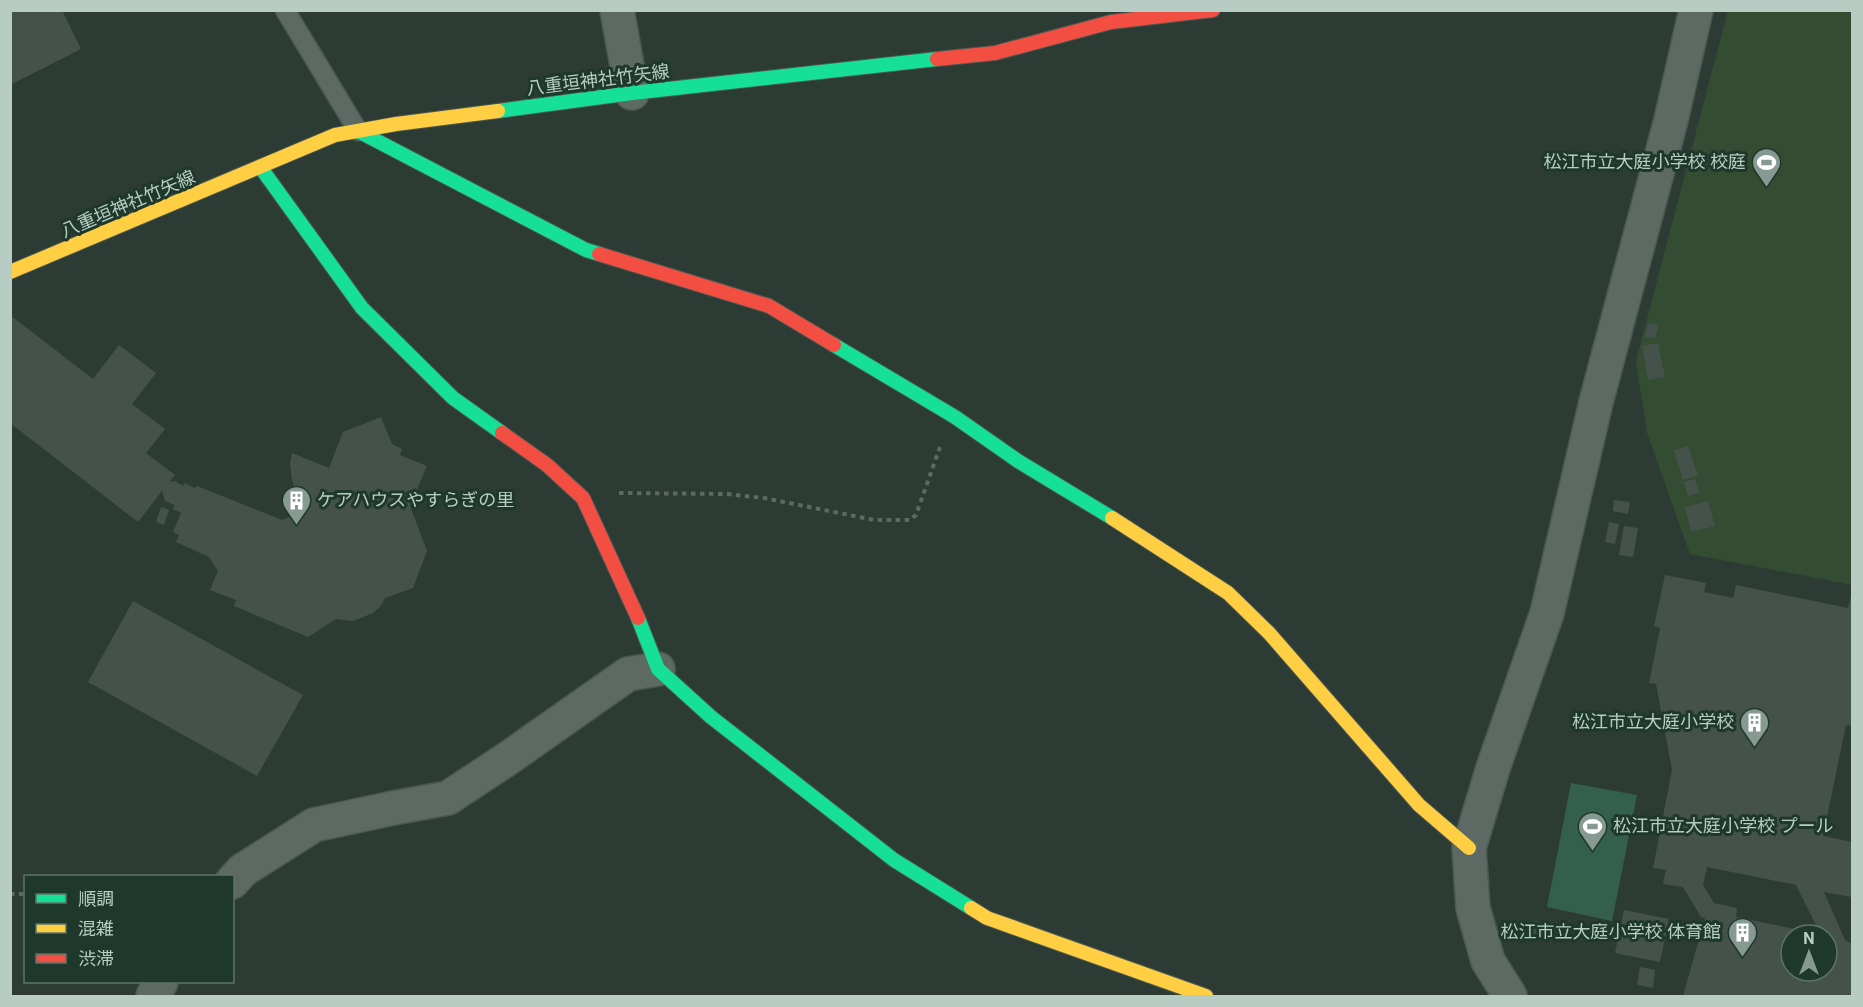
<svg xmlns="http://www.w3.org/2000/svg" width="1863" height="1007" font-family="Roboto,'Noto Sans JP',sans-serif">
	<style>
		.green { fill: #344c32 }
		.water { fill: #335f4c }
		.building { fill: #45524c; fill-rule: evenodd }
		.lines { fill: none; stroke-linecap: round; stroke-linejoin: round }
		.lane-casing { stroke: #4c5852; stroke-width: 21 }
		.street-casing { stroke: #4c5852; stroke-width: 36 }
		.fast-casing { stroke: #4c5852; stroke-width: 16 }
		.slow-casing { stroke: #4c5852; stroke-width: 16 }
		.jam-casing { stroke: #4c5852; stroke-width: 16 }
		.path { stroke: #5d6963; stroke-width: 4; stroke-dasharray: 4.5 4.5; stroke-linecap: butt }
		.lane { stroke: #5d6963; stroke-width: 18 }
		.street { stroke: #5d6963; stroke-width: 33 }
		.fast { stroke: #16e098; stroke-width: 14 }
		.slow { stroke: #ffcf43; stroke-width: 14 }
		.jam { stroke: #f24e42; stroke-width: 14 }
		.labels { text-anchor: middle; stroke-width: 6; stroke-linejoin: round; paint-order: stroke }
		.street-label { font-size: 18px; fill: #b7ccc3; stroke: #1f382c }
		.poi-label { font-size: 18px; fill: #b7ccc3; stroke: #1f382c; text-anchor: end }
	</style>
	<rect width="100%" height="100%" fill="#2c3c34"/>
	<!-- green -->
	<polygon class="green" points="1728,10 1852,11 1852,585 1690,554 1647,433 1636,361"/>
	<!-- water -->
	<polygon class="water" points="1571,783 1637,795 1612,921 1547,907"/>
	<!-- building -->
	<g class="building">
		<polygon points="10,10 62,10 81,49 10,85"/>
		<polygon points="10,315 93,379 119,345 156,373 132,404 165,429 146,453 175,475 169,482 175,481 183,486 184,483 195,488 197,486 282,520 306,510 297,496 292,480 290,463 292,453 329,468 343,432 381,417 392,444 402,449 400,455 427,466 410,506 427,551 413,588 385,598 381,606 373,613 353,621 336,619 308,637 234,606 236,600 210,590 218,571 209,557 176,542 179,535 173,532 181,513 173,509 175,505 165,501 162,491 138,522 10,423"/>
		<polygon points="1649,323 1659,325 1655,338 1644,337"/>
		<polygon points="1658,343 1665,377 1648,380 1642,346"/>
		<polygon points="1688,446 1698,476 1683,480 1674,450"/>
		<polygon points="1695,479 1699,493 1688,496 1684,482"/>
		<polygon points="1614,500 1630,502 1628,514 1613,511"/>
		<polygon points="1708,501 1715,526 1691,532 1685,507"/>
		<polygon points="161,507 169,510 164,525 156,522"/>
		<polygon points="1609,522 1619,524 1615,544 1605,542"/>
		<polygon points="1624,526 1638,528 1633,557 1619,555"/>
		<path d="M1665,575L1706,583L1704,592L1733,598L1736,585L1848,608L1852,592V726L1846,725L1823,836L1852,842V897L1824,892L1845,940L1852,944V996H1683L1705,918L1701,917L1683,887L1663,884L1666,870L1653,868L1672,770L1656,684L1649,683L1660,628L1654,626ZM1707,867L1796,885L1821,935H1827V971H1791V935L1819,934L1736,917L1737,908L1714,903L1703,885Z"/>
		<polygon points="133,601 303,695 257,776 88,682"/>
		<polygon points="1624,910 1669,919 1660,962 1615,953"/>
		<polygon points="1534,921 1542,923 1538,941 1530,940"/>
		<polygon points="1640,967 1655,970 1653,988 1637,985"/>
	</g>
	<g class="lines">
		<defs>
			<polyline id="lane" points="285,10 358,131"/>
			<g id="street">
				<polyline points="617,10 632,93"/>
				<polyline points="232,882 243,870 314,825 393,808 448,798 507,759 628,674 658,669"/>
				<polyline points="153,996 161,982"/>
				<polyline points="1510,996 1488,961 1473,908 1469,848 1493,768 1547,613 1596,402 1671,120 1696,10"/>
			</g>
			<g id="fast">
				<polyline points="498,111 632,93 937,59"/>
				<polyline points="358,131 586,250 599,254"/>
				<polyline points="261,168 362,308 453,398 502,433"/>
				<polyline points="834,345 955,417 1018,461 1112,518"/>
				<polyline points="638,618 658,669 711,717 894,860 971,908"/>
			</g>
			<g id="slow">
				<polyline points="10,272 335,135 396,124 498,111"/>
				<polyline points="1112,518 1228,593 1269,633 1419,805 1469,848"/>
				<polyline points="971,908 987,918 1206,996"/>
			</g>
			<g id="jam">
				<polyline points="937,59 995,53 1111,22 1213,10"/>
				<polyline points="599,254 769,306 834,345"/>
				<polyline points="502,433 547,465 583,498 638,618"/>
			</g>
		</defs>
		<!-- lane casing -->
		<use href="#lane" class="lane-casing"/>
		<!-- street casing -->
		<use href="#street" class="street-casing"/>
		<!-- fast casing -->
		<use href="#fast" class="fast-casing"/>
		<!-- slow casing -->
		<use href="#slow" class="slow-casing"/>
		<!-- jam casing -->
		<use href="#jam" class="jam-casing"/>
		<!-- path -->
		<g class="path">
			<polyline points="619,493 727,494 764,498 874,520 910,520 916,515 940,447"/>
			<polyline points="10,894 26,894"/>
		</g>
		<!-- lane -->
		<use href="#lane" class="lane"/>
		<!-- street -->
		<use href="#street" class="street"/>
		<!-- fast -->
		<use href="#fast" class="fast"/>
		<!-- slow -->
		<use href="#slow" class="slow"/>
		<!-- jam -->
		<use href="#jam" class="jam"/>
	</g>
	<!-- icons -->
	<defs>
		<symbol id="stadium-pin" viewBox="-11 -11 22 30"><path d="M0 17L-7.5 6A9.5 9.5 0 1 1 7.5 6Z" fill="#869a91" stroke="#1f382c"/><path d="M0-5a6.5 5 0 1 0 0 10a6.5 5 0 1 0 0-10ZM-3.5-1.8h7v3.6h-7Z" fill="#fff"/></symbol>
		<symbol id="building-pin" viewBox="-11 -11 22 30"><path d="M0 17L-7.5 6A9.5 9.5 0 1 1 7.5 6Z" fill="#869a91" stroke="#1f382c"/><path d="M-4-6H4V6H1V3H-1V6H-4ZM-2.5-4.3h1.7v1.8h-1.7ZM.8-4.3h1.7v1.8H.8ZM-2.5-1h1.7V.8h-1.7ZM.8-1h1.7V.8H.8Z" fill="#fff"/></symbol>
	</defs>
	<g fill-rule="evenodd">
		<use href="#stadium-pin" x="1750" y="146" width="33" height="45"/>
		<use href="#building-pin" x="280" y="484" width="33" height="45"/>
		<use href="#building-pin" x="1738" y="706" width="33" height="45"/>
		<use href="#stadium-pin" x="1576" y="810" width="33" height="45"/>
		<use href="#building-pin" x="1726" y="916" width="33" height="45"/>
	</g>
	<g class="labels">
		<!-- street labels -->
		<g class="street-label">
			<text transform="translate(598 80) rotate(-7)" y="6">八重垣神社竹矢線</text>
			<text transform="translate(128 204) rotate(-23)" y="6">八重垣神社竹矢線</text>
		</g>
		<!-- poi labels -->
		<g class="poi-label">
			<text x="1746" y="168">松江市立大庭小学校 校庭</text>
			<text x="317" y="506" text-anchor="start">ケアハウスやすらぎの里</text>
			<text x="1734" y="728">松江市立大庭小学校</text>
			<text x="1613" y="832" text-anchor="start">松江市立大庭小学校 プール</text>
			<text x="1721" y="938">松江市立大庭小学校 体育館</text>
		</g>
	</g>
	<!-- border -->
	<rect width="1863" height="1007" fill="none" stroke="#b7ccc3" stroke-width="24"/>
	<!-- legend -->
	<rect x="24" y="875" width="210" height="108" fill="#1f382c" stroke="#5c7368" stroke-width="1.5"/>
	<rect x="36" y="894" width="30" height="9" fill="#16e098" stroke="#5c7368" stroke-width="1.5"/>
	<text x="78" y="905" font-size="18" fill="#b7ccc3">順調</text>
	<rect x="36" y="924" width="30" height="9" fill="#ffcf43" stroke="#5c7368" stroke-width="1.5"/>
	<text x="78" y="935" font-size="18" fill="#b7ccc3">混雑</text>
	<rect x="36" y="954" width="30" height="9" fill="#f24e42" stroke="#5c7368" stroke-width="1.5"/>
	<text x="78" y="965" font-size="18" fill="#b7ccc3">渋滞</text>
	<!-- north arrow -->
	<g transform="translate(1809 953)"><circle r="28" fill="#1f382c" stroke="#5c7368" stroke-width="1.5"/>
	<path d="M0-4.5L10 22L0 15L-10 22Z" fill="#869a91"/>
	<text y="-9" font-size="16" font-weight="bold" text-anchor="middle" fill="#b7ccc3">N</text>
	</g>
</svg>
